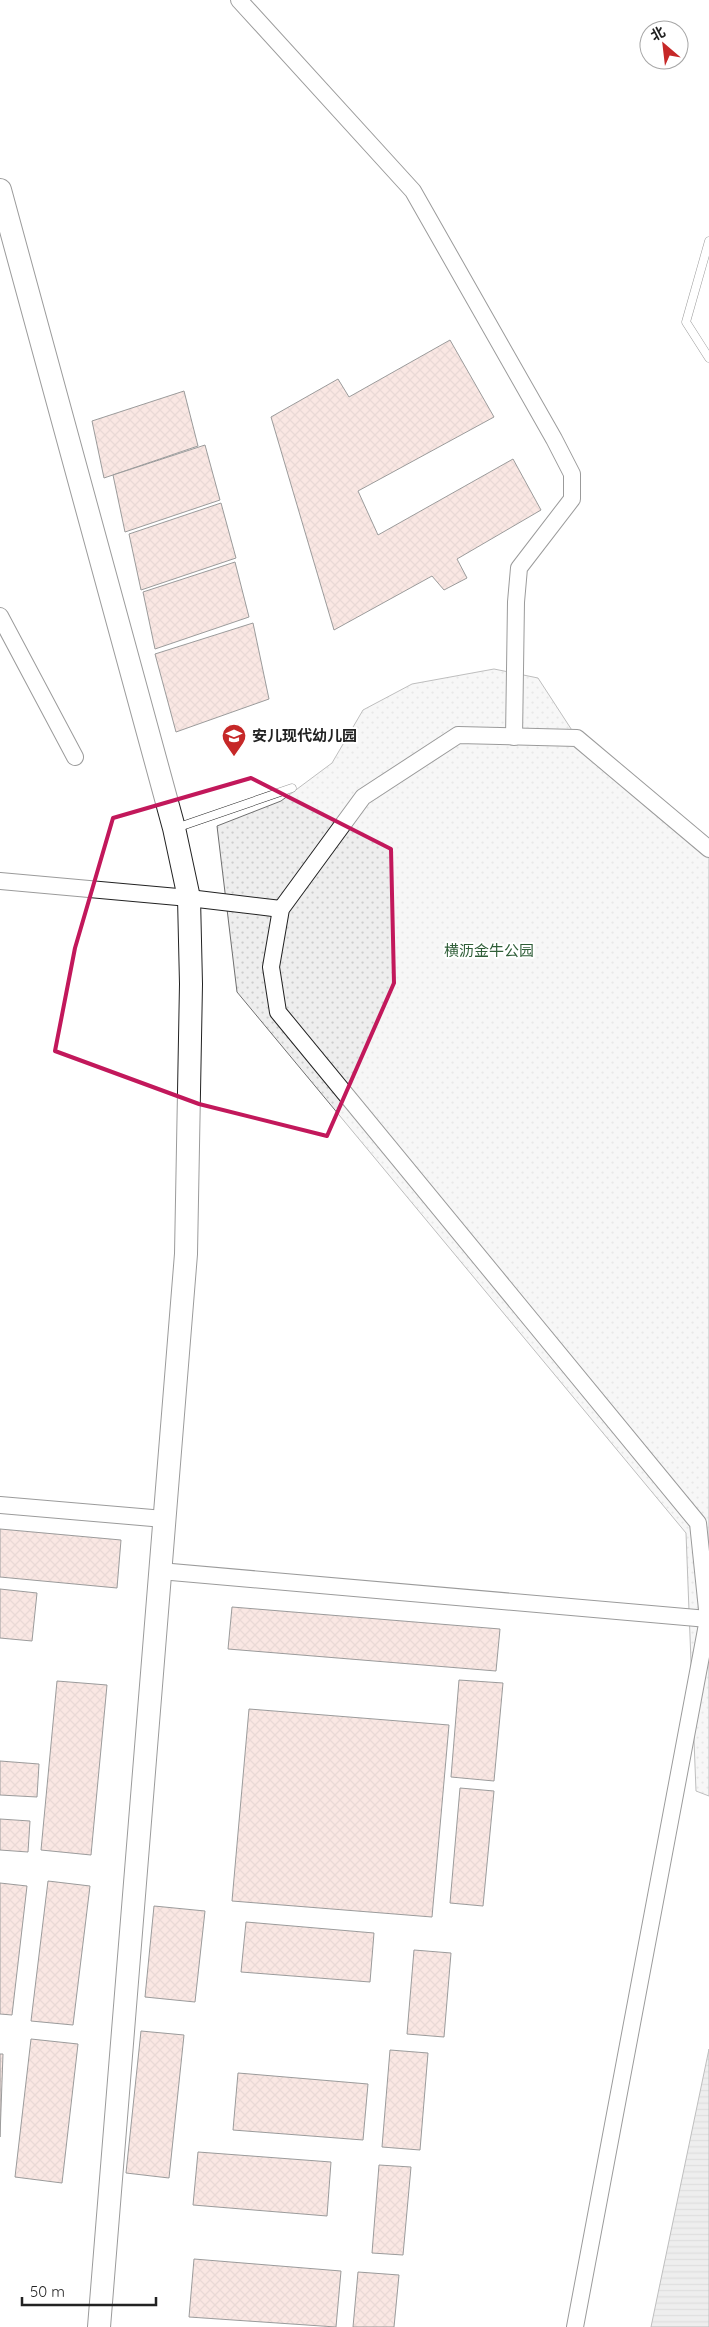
<svg xmlns="http://www.w3.org/2000/svg" width="709" height="2327" font-family="Quicksand,'Noto Sans SC',sans-serif">
	<style>
		.park { fill: url(#park-dots); stroke: #6f6f6f }
		.water { fill: url(#water-rules); stroke: #6f6f6f }
		.building { fill: url(#building-cross-hatch); stroke: #222 }
		.lines { fill: none; stroke-linecap: round; stroke-linejoin: round }
		.lane-casing { stroke: #222; stroke-width: 9 }
		.street-casing { stroke: #222; stroke-width: 18 }
		.secondary-casing { stroke: #222; stroke-width: 24 }
		.lane { stroke: #fff; stroke-width: 8 }
		.street { stroke: #fff; stroke-width: 16 }
		.secondary { stroke: #fff; stroke-width: 22 }
		.marked { fill: none; stroke: #c2185b; stroke-width: 4; stroke-linejoin: round }
		.labels { text-anchor: middle; stroke-width: 4; stroke-linejoin: round; paint-order: stroke }
		.poi-label { font-size: 15px; font-weight: bold; fill: #222; stroke: #fff; text-anchor: start }
		.park-label { font-size: 15px; fill: #2f5e38; stroke: #fff }
	</style>
	<defs>
		<pattern id="park-dots" width="8" height="8" patternUnits="userSpaceOnUse" patternTransform="scale(1.25)"><rect width="8" height="8" fill="#eee"/><path d="M2 2h.1M6 6h.1" fill="none" stroke="#ccc" stroke-width="1.8" stroke-linecap="round"/></pattern>
		<pattern id="water-rules" width="6" height="5" patternUnits="userSpaceOnUse" patternTransform="scale(1.25)"><rect width="6" height="5" fill="#d9d9d9"/><path d="M0 2.5h6" fill="none" stroke="#bababa"/></pattern>
		<pattern id="building-cross-hatch" width="8" height="8" patternUnits="userSpaceOnUse" patternTransform="scale(1.25)"><rect width="8" height="8" fill="#f3c9c0"/><path d="M0 0l8 8M0 8l8-8" fill="none" stroke="#d0aca5"/></pattern>
	</defs>
	<rect width="100%" height="100%" fill="#fff"/>
	<!-- park -->
	<polygon class="park" points="494,669 538,678 577,738 709,849 709,1796 696,1791 686,1533 237,992 217,826 281,801 332,763 363,710 412,684"/>
	<!-- water -->
	<polygon class="water" points="709,2049 709,2327 651,2327"/>
	<!-- building -->
	<g class="building">
		<polygon points="450,340 494,417 358,491 378,535 513,459 541,510 457,559 467,578 444,590 432,576 334,630 271,417 338,379 349,397"/>
		<polygon points="184,391 198,446 104,478 92,421"/>
		<polygon points="205,445 220,500 125,532 113,475"/>
		<polygon points="221,503 236,558 141,590 129,534"/>
		<polygon points="235,562 249,617 155,649 143,592"/>
		<polygon points="253,623 269,699 176,732 155,654"/>
		<polygon points="0,1529 121,1540 117,1588 0,1577"/>
		<polygon points="0,1589 37,1593 32,1641 0,1638"/>
		<polygon points="232,1607 500,1629 496,1671 228,1649"/>
		<polygon points="459,1680 503,1683 494,1781 451,1777"/>
		<polygon points="57,1681 107,1685 91,1855 41,1850"/>
		<polygon points="249,1709 449,1725 432,1917 232,1901"/>
		<polygon points="0,1761 39,1764 37,1797 0,1795"/>
		<polygon points="460,1788 494,1791 483,1906 450,1903"/>
		<polygon points="0,1819 30,1821 28,1852 0,1850"/>
		<polygon points="48,1881 90,1886 73,2025 31,2021"/>
		<polygon points="0,1883 27,1886 12,2015 0,2014"/>
		<polygon points="154,1906 205,1911 195,2002 145,1997"/>
		<polygon points="246,1922 374,1933 370,1982 241,1972"/>
		<polygon points="414,1950 451,1953 444,2037 407,2034"/>
		<polygon points="141,2031 184,2035 169,2178 126,2173"/>
		<polygon points="31,2039 78,2044 62,2183 15,2177"/>
		<polygon points="390,2050 428,2053 420,2150 382,2147"/>
		<polygon points="0,2054 3,2054 0,2137"/>
		<polygon points="238,2073 368,2084 363,2140 233,2130"/>
		<polygon points="198,2152 331,2162 327,2216 193,2205"/>
		<polygon points="379,2165 411,2167 403,2255 372,2253"/>
		<polygon points="194,2259 341,2271 336,2327 189,2317"/>
		<polygon points="358,2272 399,2275 394,2327 353,2327"/>
	</g>
	<g class="lines">
		<defs>
			<g id="lane">
				<polyline points="709,241 686,322 709,358"/>
				<polyline points="176,828 292,788"/>
			</g>
			<g id="street">
				<polyline points="239,0 413,191 554,439 572,474 572,499 519,568 516,602 514,737"/>
				<polyline points="0,616 75,757"/>
				<polyline points="0,881 189,898 281,909"/>
				<polyline points="0,1505 164,1519"/>
				<polyline points="160,1571 708,1619"/>
				<polyline points="575,2327 708,1619 698,1523 278,1012 271,967 281,909 363,797 458,735 577,738 709,849"/>
			</g>
			<polyline id="secondary" points="0,190 174,828 189,898 191,984 186,1254 99,2327"/>
		</defs>
		<!-- lane casing -->
		<use href="#lane" class="lane-casing"/>
		<!-- street casing -->
		<use href="#street" class="street-casing"/>
		<!-- secondary casing -->
		<use href="#secondary" class="secondary-casing"/>
		<!-- lane -->
		<use href="#lane" class="lane"/>
		<!-- street -->
		<use href="#street" class="street"/>
		<!-- secondary -->
		<use href="#secondary" class="secondary"/>
	</g>
	<!-- marked area -->
	<path d="M0 0H709V2327H0ZM251,778L391,849L394,983L327,1136L199,1104L55,1051L75,948L113,818Z" fill="#fff" fill-opacity=".55" fill-rule="evenodd"/>
	<path class="marked" d="M251,778L391,849L394,983L327,1136L199,1104L55,1051L75,948L113,818Z"/>
	<!-- icons -->
	<defs>
		<symbol id="school-pin" viewBox="-11 -11 22 30"><path d="M0 17L-7.5 6A9.5 9.5 0 1 1 7.5 6Z" fill="#c62828" stroke="#fff"/><path d="M0-5L7-2L0 1L-7-2ZM-4 1L0 2.5L4 1V4Q0 6-4 4Z" fill="#fff"/></symbol>
	</defs>
	<g fill-rule="evenodd">
		<use href="#school-pin" x="220" y="722" width="28" height="38"/>
	</g>
	<g class="labels">
		<!-- poi labels -->
		<g class="poi-label">
			<text x="252" y="741">安儿现代幼儿园</text>
		</g>
		<!-- park labels -->
		<g class="park-label">
			<text x="489" y="956">横沥金牛公园</text>
		</g>
	</g>
	<!-- north arrow -->
	<g transform="translate(664 45) rotate(332)"><circle r="24" fill="#ffffff" stroke="#a7a7a7"/>
	<path d="M0-4L9 19L0 12L-9 19Z" fill="#c62828"/>
	<text y="-8" font-size="14" font-weight="bold" text-anchor="middle" fill="#222222">北</text>
	</g>
	<!-- scale -->
	<path d="M22 2297v8h134v-8" fill="none" stroke="#222222" stroke-width="2.5"/>
	<text x="30" y="2297" font-size="15" fill="#222222" stroke="#ffffff" stroke-width="4" paint-order="stroke">50 m</text>
</svg>
